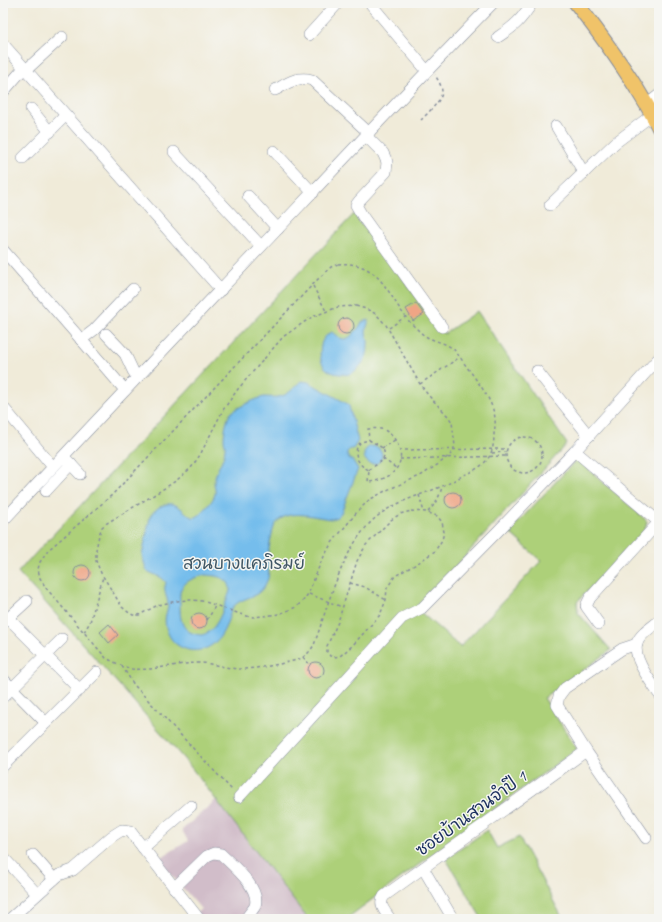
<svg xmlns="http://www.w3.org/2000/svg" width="662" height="922" font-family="Caveat,'Playpen Sans Thai',sans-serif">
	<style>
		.industrial { fill: #d1bdc9 }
		.green { fill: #add079; stroke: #64806c }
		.water { fill: #74bdec; stroke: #4876a5; fill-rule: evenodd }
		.building { fill: #efa585 }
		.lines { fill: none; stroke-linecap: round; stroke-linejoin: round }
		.minor-casing { stroke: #868d9c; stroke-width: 12 }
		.major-casing { stroke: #868d9c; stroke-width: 16 }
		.path { stroke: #868d9c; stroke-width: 1.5; stroke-dasharray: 3 3; stroke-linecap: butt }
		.minor { stroke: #fff; stroke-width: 11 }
		.major { stroke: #f0c369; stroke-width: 14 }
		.labels { text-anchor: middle; stroke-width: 3; stroke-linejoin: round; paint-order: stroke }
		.park-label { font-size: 17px; fill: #405765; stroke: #f6f6f2 }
		.street-label { font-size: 17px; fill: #1b2f5e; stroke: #f6f6f2 }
	</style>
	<rect width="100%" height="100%" fill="#f6f6f2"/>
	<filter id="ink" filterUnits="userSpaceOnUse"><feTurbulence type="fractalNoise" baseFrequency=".025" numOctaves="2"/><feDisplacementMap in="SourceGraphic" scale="8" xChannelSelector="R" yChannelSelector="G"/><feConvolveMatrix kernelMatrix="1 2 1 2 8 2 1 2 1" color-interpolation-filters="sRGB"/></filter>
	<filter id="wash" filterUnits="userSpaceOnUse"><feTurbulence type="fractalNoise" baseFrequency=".012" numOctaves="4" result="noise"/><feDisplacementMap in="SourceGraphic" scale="16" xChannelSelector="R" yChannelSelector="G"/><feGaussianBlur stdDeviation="0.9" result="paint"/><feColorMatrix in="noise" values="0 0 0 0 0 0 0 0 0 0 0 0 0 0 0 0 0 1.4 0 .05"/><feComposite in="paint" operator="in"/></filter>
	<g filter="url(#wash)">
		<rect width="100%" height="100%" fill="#f0ebd9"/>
		<!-- industrial -->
		<polygon class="industrial" points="217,799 228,814 308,919 189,919 201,909 158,859 188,841 182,830"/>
		<!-- green -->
		<g class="green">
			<polygon points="354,214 444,334 477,311 567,444 417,609 460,647 541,561 509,532 577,459 647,521 645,529 577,602 578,613 611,650 544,698 577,749 461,833 346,919 308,919 190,766 121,687 18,572"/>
			<polygon points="487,830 497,848 519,837 563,919 482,919 446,859"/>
		</g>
		<!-- water -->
		<g class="water">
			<path d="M369,320C368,324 366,328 366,332C366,335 368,338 368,341C368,345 368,350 367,354C365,361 357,372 349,374C347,375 343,374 340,374C324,373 318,361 321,346C322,339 326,335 332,332C341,340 346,342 354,333C358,329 360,326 362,322Z"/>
			<path d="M301,381L308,382L346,403L349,406L358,441L353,449H350L347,452V455L349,459L353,461L358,469L341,513L337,517L332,519C318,518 295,510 282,518C279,520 275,524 274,527C271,536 268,551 268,560C268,567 270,575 267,581C259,600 245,595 234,606C230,610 229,618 227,623C221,640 209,653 189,650C181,648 174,644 170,637C166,630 164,622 166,614C167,611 168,608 168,605C168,599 165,595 165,590C164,588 166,584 166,582L162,578L147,571L142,556L150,517C152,512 155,511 158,508C181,493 186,524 198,516C202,513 214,500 215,494C216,491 214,486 214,482C215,470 225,460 225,448C226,445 224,442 224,439C224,432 227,417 231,413C236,408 257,398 264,397C270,397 277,398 282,396C291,393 295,386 301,381ZM204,575C213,575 231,577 230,590C230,592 228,596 227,599C223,610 216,633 201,635C199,635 195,634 192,633C180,628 180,615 180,604C180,599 179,594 181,589C185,581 195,577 204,575Z"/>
			<circle cx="373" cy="455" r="9"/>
		</g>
		<g id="blocks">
			<!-- building -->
			<g class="building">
				<polygon points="416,303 424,314 413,321 406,309"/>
				<circle cx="346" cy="326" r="8"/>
				<circle cx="453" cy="500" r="8"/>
				<circle cx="82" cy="573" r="8"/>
				<circle cx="199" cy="621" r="8"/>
				<polygon points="109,624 118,635 109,643 100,632"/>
				<circle cx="316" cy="670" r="8"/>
			</g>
		</g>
	</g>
	<g filter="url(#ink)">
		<use href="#blocks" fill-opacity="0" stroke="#868d9c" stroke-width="1"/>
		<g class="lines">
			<defs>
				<g id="minor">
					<polyline points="370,3 427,71"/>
					<polyline points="309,35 338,3"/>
					<path d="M498,37C515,26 521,20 532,3"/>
					<polyline points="3,44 221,290"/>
					<polyline points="26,70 62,37"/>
					<path d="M275,90C288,83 297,76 312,80L369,133"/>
					<polyline points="4,91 24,68"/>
					<polyline points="646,105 659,95"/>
					<polyline points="31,109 50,132"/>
					<polyline points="556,126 584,173"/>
					<polyline points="366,136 383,153 387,162 386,172 359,201 356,205 363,217 442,327"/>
					<polyline points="274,151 313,193"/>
					<polyline points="174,152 261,246"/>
					<polyline points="23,158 66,115"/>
					<polyline points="248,196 278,229"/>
					<polyline points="550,205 615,143 652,115"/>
					<polyline points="3,250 125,390"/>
					<polyline points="106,334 125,354 133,371 137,377"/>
					<polyline points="81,340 94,330 133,289"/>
					<polyline points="537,371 589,436"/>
					<polyline points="3,407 53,467"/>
					<polyline points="575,451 659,522"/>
					<polyline points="66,459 80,474"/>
					<polyline points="46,491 71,464"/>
					<path d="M3,521C75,443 148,366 221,289C312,193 401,97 493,3"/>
					<polyline points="8,618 80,690"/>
					<path d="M659,621C652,627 640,634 637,643C632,658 651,682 659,694"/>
					<polyline points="3,623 27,601"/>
					<polyline points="599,624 586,606 590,598 659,522"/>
					<polyline points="637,644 622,649 565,688 559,696 557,705 586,751 646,838"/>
					<polyline points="3,679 46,723"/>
					<polyline points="3,697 62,639"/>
					<polyline points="3,766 97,672"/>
					<polyline points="239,797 402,618 422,608 498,531 550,477 575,451 659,358"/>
					<polyline points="143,848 191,806"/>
					<polyline points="33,855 54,879"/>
					<polyline points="3,857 37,894"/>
					<polyline points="423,868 453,919"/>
					<path d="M174,888L207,856L214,853L221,854C232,865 261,888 255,906C253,910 248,915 246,919"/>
					<polyline points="10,919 59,875 73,870 111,837 122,830 130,831 199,919"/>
					<path d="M390,919C385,911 378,905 384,896L586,751"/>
				</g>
				<path id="major" d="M576,3C600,34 623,65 643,99C649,108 654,118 659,128"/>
			</defs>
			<!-- minor casing -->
			<use href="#minor" class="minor-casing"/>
			<!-- major casing -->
			<use href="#major" class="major-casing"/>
			<!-- path -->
			<g class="path">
				<path d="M421,120C427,114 442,100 442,92C442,86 438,80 435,75"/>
				<path d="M338,264C386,260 388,304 417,329C420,332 423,335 427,337C436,342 449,343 456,352C461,358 465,365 470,371C479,384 490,397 494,413C496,420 495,427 494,434C494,442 493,450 489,457C483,467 472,471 462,476C455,480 448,484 440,487C416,497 390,503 371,522C341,552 328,606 314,645C311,650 307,655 302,658C290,663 251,670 238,669C225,668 208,662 196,663C174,664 153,671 132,669C123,667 114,662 106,658L46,588L40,578L38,569L40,562L47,551L60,540L112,495L320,277L331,267Z"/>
				<polyline points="313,286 326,311"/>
				<polygon points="356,306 366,309 376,314 386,325 420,384 428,395 448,416 452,422 455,446 451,454 440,463 422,475 387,490 369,500 357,512 331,544 321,562 308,594 303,601 296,607 289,610 279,614 263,616 251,617 243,615 215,605 202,601 190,600 177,601 158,605 139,615 133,615 128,612 122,607 101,573 96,561 96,550 99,535 102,527 107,523 157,493 177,480 191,468 200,455 223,410 238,389 283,337 297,327 312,317 338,307"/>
				<polyline points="389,328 405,317"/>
				<polyline points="420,384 460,357"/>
				<circle cx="524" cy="455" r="18"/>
				<polyline points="382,448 395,440"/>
				<polyline points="399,450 507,449"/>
				<polyline points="492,453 506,452"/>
				<polyline points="383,459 396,468"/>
				<polyline points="400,459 506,456"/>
				<path d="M369,470C373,466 377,465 380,462C383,460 383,459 384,456C386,447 376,444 369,440C366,441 363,441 360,443C355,448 355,456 359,462C361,466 365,468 369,470L368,482C381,481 394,476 399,464C404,452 396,437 386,431C381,428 375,428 368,429L369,440"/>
				<polyline points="419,495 424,512"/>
				<polygon points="411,511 426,512 437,516 442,522 444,532 442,540 435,551 418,563 395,576 387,588 386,600 380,615 352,646 340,656 334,657 330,656 327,652 327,646 338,622 357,561 366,545 391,520 400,514"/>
				<path d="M428,512C435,504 440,497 442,486"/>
				<polyline points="350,583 365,587 386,600"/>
				<polyline points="309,594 342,607"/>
				<polyline points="207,620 212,612 215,606"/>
				<polyline points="84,632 90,622 103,577"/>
				<polyline points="303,657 310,665"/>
				<polyline points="122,666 134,685 232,790"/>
			</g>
			<!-- minor -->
			<use href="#minor" class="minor"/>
			<!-- major -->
			<use href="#major" class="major"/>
		</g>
	</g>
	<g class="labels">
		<!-- park labels -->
		<g class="park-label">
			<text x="244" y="569">สวนบางแคภิรมย์</text>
		</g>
		<!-- street labels -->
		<g class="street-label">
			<text transform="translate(471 813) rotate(-36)" y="6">ซอยบ้านสวนจำปี 1</text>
		</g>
	</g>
	<!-- margin -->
	<rect width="662" height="922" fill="none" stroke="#f6f6f2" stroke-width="16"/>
</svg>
